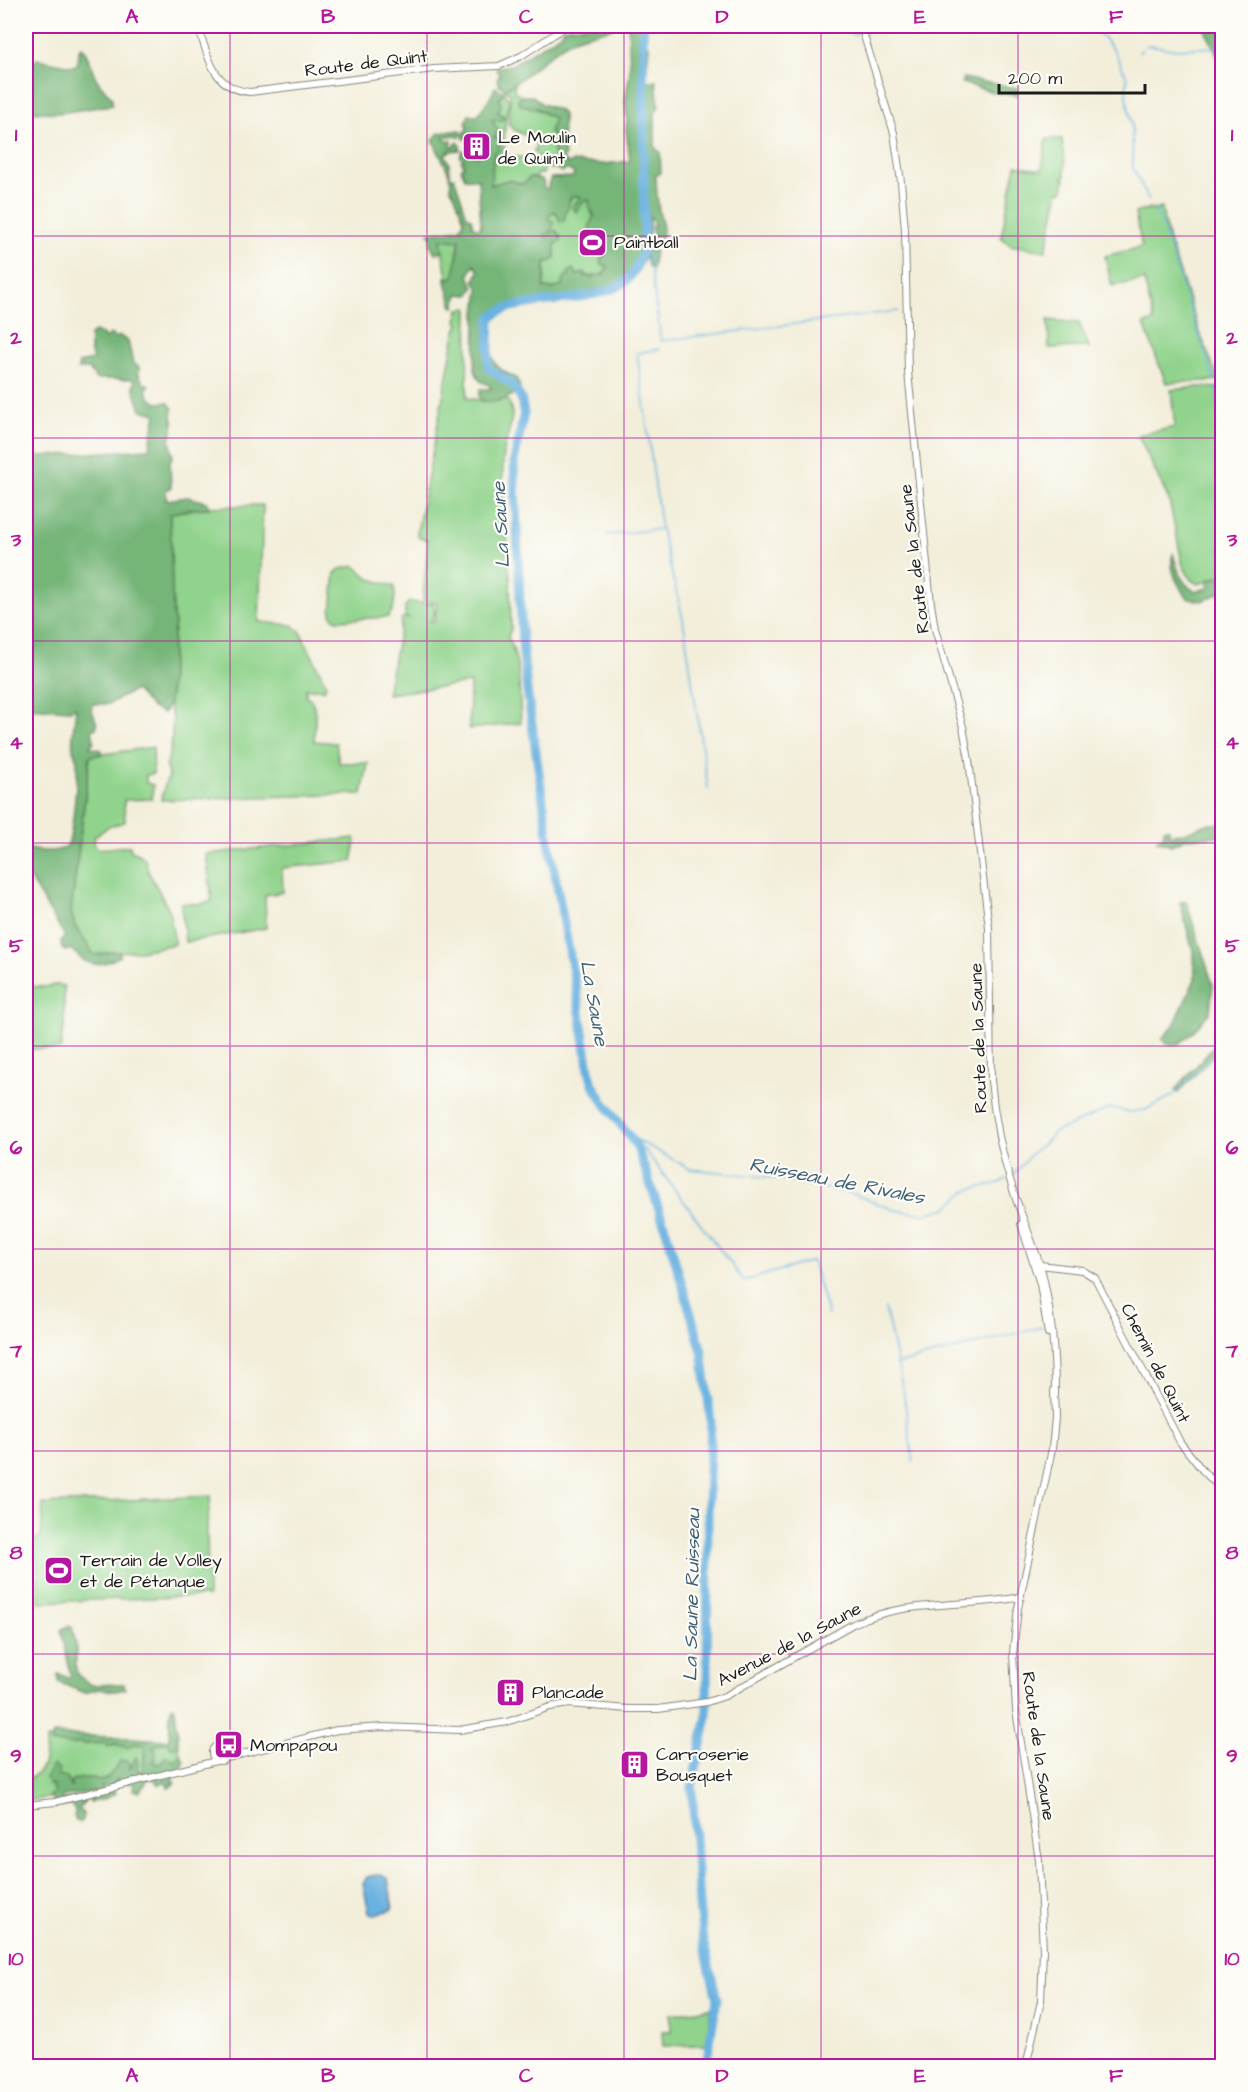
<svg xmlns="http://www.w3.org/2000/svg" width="1248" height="2092" font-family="'Architects Daughter',sans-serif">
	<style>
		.green { fill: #90d38c; stroke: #567854; stroke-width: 1.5 }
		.forest { fill: #74b578; stroke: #48684a; stroke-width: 1.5; fill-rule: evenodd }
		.water { fill: #68b1e0; stroke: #42667e; stroke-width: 1.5 }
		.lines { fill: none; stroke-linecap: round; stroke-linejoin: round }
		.stream { stroke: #68b1e0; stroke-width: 1.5 }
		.river { stroke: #68b1e0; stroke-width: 9 }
		.minor-casing { stroke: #87857b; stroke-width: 8 }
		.minor { stroke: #fff; stroke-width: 6 }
		.grid { fill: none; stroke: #b5179e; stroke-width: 1.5; stroke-opacity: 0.55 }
		.labels { text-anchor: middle; stroke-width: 4.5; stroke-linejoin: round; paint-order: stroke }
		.street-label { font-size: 18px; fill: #1c1c1c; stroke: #fdfcf7 }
		.poi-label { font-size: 18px; fill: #1c1c1c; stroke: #fdfcf7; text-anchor: start }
		.water-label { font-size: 20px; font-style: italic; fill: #3e5f74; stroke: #fdfcf7 }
		.neatline { fill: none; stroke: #b5179e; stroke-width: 2 }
		.grid-label { font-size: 20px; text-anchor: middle; font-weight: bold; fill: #b5179e }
	</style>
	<rect width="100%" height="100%" fill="#fdfcf7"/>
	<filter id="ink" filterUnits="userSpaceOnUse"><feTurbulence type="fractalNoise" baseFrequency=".0167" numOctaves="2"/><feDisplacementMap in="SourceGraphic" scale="12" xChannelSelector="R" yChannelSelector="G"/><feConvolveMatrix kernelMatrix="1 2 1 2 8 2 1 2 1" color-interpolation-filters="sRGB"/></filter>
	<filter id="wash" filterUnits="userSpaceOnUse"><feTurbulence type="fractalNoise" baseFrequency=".008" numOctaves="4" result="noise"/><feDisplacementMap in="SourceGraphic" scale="24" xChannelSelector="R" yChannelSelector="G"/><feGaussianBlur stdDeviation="1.35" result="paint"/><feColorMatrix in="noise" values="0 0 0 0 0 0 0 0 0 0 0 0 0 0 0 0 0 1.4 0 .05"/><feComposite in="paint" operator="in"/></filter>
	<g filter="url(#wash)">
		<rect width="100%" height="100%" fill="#f2eeda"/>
		<!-- green -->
		<g class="green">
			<path d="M515,84L514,91L519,95L524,96L518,100L555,119C555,131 551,146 555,157L548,165L534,152L536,146L533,139L516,131L509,125L510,93L504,89Z"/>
			<path d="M504,92L509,101C506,120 502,136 505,154L510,157L537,158L545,166L543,174H536V179L524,184L508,180L491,185L492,161L500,139H494L493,120L499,121V99Z"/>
			<polygon points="1046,139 1062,139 1065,162 1065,176 1062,178 1065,179 1063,191 1059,191 1046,251 1010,245 1001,237 1016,165 1042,170"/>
			<path d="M574,196H582L580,200H590L589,207L601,233L600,242L608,268C599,282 590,274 577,275C572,275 567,278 563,280L562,286L553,289L544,288L547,237L543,235L549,216L553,210L558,215L566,211L569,200Z"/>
			<path d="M1151,208L1152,211L1162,208C1165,233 1174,255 1182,279C1192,311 1203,344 1217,375H1222V380L1166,383L1144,324L1154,321L1144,280L1112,286L1105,256L1142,247L1135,213Z"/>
			<polygon points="440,238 451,240 460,238 454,276 451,279 447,277"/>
			<path d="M468,308L467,398L492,402L505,398C520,411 506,435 504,452C500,483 506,515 508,547L506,555L510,574L511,629L508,637C521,661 519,696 521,723L469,729L470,683L387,694L402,618H408L405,616V606L409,602L433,604C436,611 435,616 430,621L435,622L437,603L423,600L428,540L419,538L417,533L455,333L459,324L457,321L459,309Z"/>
			<polygon points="1048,320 1079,323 1089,347 1049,348"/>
			<polygon points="1198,387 1222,388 1222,576 1199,584 1192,581 1183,566 1169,500 1138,435 1175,427 1171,390"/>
			<path d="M263,505L259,622L292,625L300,631L326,684L325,689H306V696C320,703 314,727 314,741L336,743L339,763H368L362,794L161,800L166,781L169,778L166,767L171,747L173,721L169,705L173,635L175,623L173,617L169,513L208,507Z"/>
			<path d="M355,566L370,579L394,586C396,595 395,609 388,617L338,620L333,618L331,613L335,573L340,569Z"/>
			<polygon points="153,747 153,774 146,775 146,783 153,785 152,799 124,800 125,822 110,826 95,836 94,844 98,849 130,846 131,851 139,854 145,859 148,871 169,910 175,944 140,951 112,952 94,956 75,926 71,912 90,756"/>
			<polygon points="354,838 356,842 352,861 282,868 283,892 265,895 266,928 185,942 181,903 200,904 212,901 206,854"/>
			<polygon points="56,985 64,986 64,1029 62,1035 61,1049 26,1049 26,986 44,987"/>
			<polygon points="211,1496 207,1524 208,1596 39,1602 37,1562 31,1541 41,1537 43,1504"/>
			<path d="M46,1739L177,1742L184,1766L55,1797L26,1801V1780C46,1773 45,1758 46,1739Z"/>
			<polygon points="711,2008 706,2045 663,2046 662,2031 671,2031 671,2014"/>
		</g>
		<!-- forest -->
		<g class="forest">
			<path d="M572,26H616C603,33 586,33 572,40C547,52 530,77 504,89L499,84L497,79L500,74L496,70L498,67L512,65L561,34L564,28Z"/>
			<path d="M628,26H647L646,43L649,46C649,59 645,69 646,82L656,80L659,106L655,113V148L660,152L661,173L656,175C656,187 657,199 659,211C661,222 664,224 663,236L656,239L653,237L652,227L655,224L650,217L648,250L655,251L652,269L648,266L646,256C637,273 629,284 611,293L508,310L495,317C491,325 491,332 491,341C491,365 496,368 516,378L520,387C511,400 497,403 482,401L479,396L480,389H491L489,385L480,381L475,371L476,314L479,289L474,280L479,271L474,264L469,275L474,288L469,295L458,294L455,307H453L445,278L451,279L454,276L460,239L457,241L441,239L443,251L435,253L430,244L432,240L429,233L460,229L464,220L454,193L451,189C452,172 439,156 433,140L439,133L460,130L462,132L460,137L456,135L443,137L446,140L452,141L451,146L453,147L458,142L460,145V150L450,151L445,154L449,163L450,177H454L467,216L472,219V225L477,229L481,227L478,179L465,178L461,169L464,165L461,161L464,160L460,157L463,150L474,152L477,156L484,151L486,144L482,143L487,140L469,137L478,143L469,144V139H464L463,135L468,128L466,122L469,115L477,116L492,95L495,87L504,92L499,99L501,105L498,112L504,116V119L499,121L493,120V123L499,130L494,138L500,139L499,151L494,153L491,185L508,180L523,184L530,177L543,180L544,187L546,189L549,188L548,185L551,178L573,177L574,173L567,169L561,172L555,168L550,169L548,165L555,157L552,150L555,137L549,132L554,119L537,108L532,109L528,106L520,105L518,100L524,96H533L542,104L559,110L563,115L562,148L565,154L563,160L568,164L573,162L605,164L630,161L626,130L627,118L625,102L630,70ZM573,196L581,197L572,207L576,212L585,200H589V207L594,215L589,227L592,234L598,230L601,232L598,237L600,242V253L605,254L600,261L603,265L608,266L603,275H596L593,278L584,276L586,274L585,272L577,275L573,269L568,272L570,276H565L562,286L553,289L544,288L545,262H550L555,258V245L561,241L560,235L555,230L547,237L544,235L551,231L554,222L549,220V216L554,211L558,215L560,221H564L566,211L569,207V201Z"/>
			<polygon points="1203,26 1222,26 1222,63 1219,58"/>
			<path d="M81,47C90,55 91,69 96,78C100,85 107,92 112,98V105L59,113L26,111V70L37,59L72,66L77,65L79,50Z"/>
			<polygon points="963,78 1017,88 1017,95 997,93 962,83"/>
			<path d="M94,332L103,335L104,338H108L110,334L116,338L120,336L128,341L133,363L139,367V375L144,384H148L149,386L146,389L150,398L157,403L168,402L173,409L172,417L174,423L170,440L173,456L170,461L171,488L166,490V500L188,497L207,502L209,508L190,509L170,514L173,616L175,623L173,635L169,705L163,713L152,708L135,690L109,704H93L91,707L97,724L96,728L92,730L94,741L90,747L102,750V754L90,756L71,912L75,926L94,955L112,952H119L120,956C98,968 88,968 71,949L66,951L62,949L61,941L65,936L26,873V848C33,851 63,854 68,844C72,838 78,773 77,762C77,758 74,754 73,749C71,736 75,721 76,708L70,710L26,707V457L149,449L156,414L141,410L133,387L135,381L132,379H96L89,369H78L79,363L93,360L90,349V335Z"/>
			<path d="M1173,554C1177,568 1181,584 1195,591L1209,588L1208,583L1210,579L1222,576V592L1202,601L1189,599C1179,589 1168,568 1173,554Z"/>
			<polygon points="1207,824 1222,824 1222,836 1187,838 1171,845 1157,840 1164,834 1164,829 1169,829 1169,834 1184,833"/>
			<polygon points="1186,901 1213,985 1210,1012 1191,1034 1177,1045 1166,1044 1162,1039 1174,1025 1195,979 1194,955 1180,902"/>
			<polygon points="1222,1037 1222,1046 1178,1093 1175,1090"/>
			<polygon points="68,1626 72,1627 76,1644 76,1670 79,1676 91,1685 124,1684 125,1689 116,1691 99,1689 84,1693 58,1682 58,1674 69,1678 71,1676 61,1630"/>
			<path d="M172,1706L175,1708L179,1746L171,1747L167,1742L152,1747L155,1749L156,1759L153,1761L157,1764L162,1762L165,1757L171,1758L175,1762L181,1754C184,1760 185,1763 181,1768L177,1769V1775L174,1776L172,1782L175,1783L169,1788L165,1781L159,1785L155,1781L156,1777L144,1781L146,1783L139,1792L133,1790L134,1784L119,1781L117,1779L113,1786H102L104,1791H109L113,1789L115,1792L114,1794L102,1800H94L90,1802L89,1799L98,1792L63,1796L61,1800L84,1797L86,1799L81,1807L79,1808L84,1815L83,1820L80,1823L76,1821L74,1815L76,1812L71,1805L52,1808L54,1799L50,1798V1795L55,1792L52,1789L53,1785H48L46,1778L51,1767L54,1766L59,1770V1775L66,1777L71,1788V1782C78,1777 93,1776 101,1781L108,1778L121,1760L129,1762L130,1769L136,1757L138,1762L137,1770L139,1772L143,1769L145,1746L134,1744L127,1748L115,1744L107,1747L106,1744C96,1742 86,1746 77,1743L75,1745L51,1743L53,1734L168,1740C172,1729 167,1717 172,1706Z"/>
		</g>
		<!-- water -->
		<polygon class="water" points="382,1874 388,1879 393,1907 391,1910 372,1915 369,1913 363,1884 367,1877"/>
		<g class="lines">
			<!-- stream -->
			<g class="stream">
				<polyline points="830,26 853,34 858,34"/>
				<polyline points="1090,26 1102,36 1115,52"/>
				<polyline points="643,27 645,27"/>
				<polyline points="651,27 672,26"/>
				<polyline points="866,32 882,26"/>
				<polyline points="1145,46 1151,45 1171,49 1222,47"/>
				<polyline points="1139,52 1142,50"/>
				<polyline points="1116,54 1127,78 1126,96 1132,123 1133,168 1149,200"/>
				<polyline points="1154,207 1163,227 1214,379"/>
				<polyline points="643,250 646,253"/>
				<polyline points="649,256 661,341"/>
				<polyline points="660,341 898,311"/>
				<polyline points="660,349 637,353 661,529 683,619 708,789"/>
				<polyline points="1216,387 1222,428"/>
				<polyline points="607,535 660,529"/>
				<polyline points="627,1134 690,1169 775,1178 850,1193 895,1210 924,1214 947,1208 967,1190 999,1183 1006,1179"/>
				<polyline points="636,1145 639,1146"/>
				<polyline points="644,1149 744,1281 812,1261 828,1315"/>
				<path d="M1013,1175C1020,1168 1026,1160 1032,1153C1041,1144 1046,1145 1053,1133L1111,1108L1130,1112L1145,1110L1172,1096L1222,1047"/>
				<polyline points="885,1308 904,1395 913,1462"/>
				<polyline points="897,1364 1042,1327"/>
			</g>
			<!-- river -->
			<path class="river" d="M643,26L644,247C640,259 636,271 627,280C612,297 551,300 528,304C514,306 501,308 490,319L488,368L513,385L521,398L524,413L514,462L522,642L527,690L549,842L577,994L589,1070L593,1084L603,1101L636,1145L645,1169L665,1227L702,1351L711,1422L708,1506L707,1716L692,1787L699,1905L703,1940L717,1999L706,2066"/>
		</g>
	</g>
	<g filter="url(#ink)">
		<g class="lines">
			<defs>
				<g id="minor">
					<path d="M198,26C208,55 212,89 250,92L434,69L499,66L521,56L567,26"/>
					<path d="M861,26L894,133L901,182L905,230L908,372L931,604L935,629L963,727L969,760L989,928L991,1080C994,1118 1002,1156 1014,1193C1023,1221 1036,1248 1043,1276C1052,1315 1055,1355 1055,1395"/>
					<polyline points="1021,1224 1040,1284 1048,1333"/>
					<polyline points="1040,1265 1082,1270 1095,1278 1180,1442 1203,1471 1222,1490"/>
					<circle cx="220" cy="1753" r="8"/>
					<path d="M227,1758L337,1730L384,1727L459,1730L507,1722L550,1707L569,1704L628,1709H658L707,1702L725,1696L853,1624C906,1599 965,1608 1021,1597"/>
					<polyline points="26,1805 55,1802 216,1761"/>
					<polyline points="1026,2066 1041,2001 1043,1951 1039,1860 1016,1710 1013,1653 1018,1608 1052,1449 1055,1418 1054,1391"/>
				</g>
			</defs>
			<!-- minor casing -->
			<use href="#minor" class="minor-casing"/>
			<!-- minor -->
			<use href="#minor" class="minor"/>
		</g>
	</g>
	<!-- grid -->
	<path class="grid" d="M230,26V2066M427,26V2066M624,26V2066M821,26V2066M1018,26V2066M26,236H1222M26,438H1222M26,641H1222M26,843H1222M26,1046H1222M26,1249H1222M26,1451H1222M26,1654H1222M26,1856H1222"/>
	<!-- icons -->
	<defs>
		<symbol id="building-square" viewBox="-11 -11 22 22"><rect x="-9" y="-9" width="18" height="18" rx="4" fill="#b5179e" stroke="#fdfcf7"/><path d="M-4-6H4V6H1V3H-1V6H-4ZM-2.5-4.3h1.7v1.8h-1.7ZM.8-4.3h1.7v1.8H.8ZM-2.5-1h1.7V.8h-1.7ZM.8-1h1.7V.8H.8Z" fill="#fff"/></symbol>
		<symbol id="stadium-square" viewBox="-11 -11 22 22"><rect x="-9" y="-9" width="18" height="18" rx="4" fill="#b5179e" stroke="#fdfcf7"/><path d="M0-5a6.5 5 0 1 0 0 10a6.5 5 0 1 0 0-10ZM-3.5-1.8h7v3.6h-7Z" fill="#fff"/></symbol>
		<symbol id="bus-square" viewBox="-11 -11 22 22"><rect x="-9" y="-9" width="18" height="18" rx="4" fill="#b5179e" stroke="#fdfcf7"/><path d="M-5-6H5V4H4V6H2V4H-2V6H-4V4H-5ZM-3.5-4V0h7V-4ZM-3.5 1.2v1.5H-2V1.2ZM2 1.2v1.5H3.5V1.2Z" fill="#fff"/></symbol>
	</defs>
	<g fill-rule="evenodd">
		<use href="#building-square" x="460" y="130" width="33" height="33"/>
		<use href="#stadium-square" x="576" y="226" width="33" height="33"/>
		<use href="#stadium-square" x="42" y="1554" width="33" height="33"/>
		<use href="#building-square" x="494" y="1676" width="33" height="33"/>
		<use href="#bus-square" x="212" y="1728" width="33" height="33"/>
		<use href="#building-square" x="618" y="1748" width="33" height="33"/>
	</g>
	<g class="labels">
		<!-- street labels -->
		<g class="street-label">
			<text transform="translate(366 63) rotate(-7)" y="6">Route de Quint</text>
			<text transform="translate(914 559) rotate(-97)" y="6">Route de la Saune</text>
			<text transform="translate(978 1038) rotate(-92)" y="6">Route de la Saune</text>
			<text transform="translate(1156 1363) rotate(63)" y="6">Chemin de Quint</text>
			<text transform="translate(789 1644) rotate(-28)" y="6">Avenue de la Saune</text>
			<text transform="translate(1039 1746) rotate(82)" y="6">Route de la Saune</text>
		</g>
		<!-- poi labels -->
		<g class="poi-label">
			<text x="498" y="143">Le Moulin<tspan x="498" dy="21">de Quint</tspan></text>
			<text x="614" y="248">Paintball</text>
			<text x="80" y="1566">Terrain de Volley<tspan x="80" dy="21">et de Pétanque</tspan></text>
			<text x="532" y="1698">Plancade</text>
			<text x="250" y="1751">Mompapou</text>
			<text x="656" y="1760">Carroserie<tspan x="656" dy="21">Bousquet</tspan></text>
		</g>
		<!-- water labels -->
		<g class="water-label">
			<text transform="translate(500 525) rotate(-93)" y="7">La Saune</text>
			<text transform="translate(595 1003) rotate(80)" y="7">La Saune</text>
			<text transform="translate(837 1180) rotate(11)" y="7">Ruisseau de Rivales</text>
			<text transform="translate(691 1595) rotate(-89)" y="7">La Saune Ruisseau</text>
		</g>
	</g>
	<!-- margin -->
	<rect width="1248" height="2092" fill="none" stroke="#fdfcf7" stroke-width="66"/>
	<!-- scale -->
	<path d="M999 84v9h146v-9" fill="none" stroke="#1c1c1c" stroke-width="3"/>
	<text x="1008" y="84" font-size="18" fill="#1c1c1c" stroke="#fdfcf7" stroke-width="4.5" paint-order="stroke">200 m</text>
	<rect x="33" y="33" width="1182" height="2026" class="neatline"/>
	<g class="grid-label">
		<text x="132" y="23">A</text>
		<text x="328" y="23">B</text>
		<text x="526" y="23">C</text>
		<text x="722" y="23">D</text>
		<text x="920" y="23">E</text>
		<text x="1116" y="23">F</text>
		<text x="16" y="141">1</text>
		<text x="1232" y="141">1</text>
		<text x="16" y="344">2</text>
		<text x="1232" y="344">2</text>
		<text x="16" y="546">3</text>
		<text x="1232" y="546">3</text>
		<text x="16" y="749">4</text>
		<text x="1232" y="749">4</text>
		<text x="16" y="952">5</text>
		<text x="1232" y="952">5</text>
		<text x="16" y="1154">6</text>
		<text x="1232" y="1154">6</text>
		<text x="16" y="1357">7</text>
		<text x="1232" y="1357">7</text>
		<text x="16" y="1559">8</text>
		<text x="1232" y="1559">8</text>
		<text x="16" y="1762">9</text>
		<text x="1232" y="1762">9</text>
		<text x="16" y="1965">10</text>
		<text x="1232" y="1965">10</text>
		<text x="132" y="2082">A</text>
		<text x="328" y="2082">B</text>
		<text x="526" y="2082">C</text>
		<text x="722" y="2082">D</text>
		<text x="920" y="2082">E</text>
		<text x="1116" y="2082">F</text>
	</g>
</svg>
